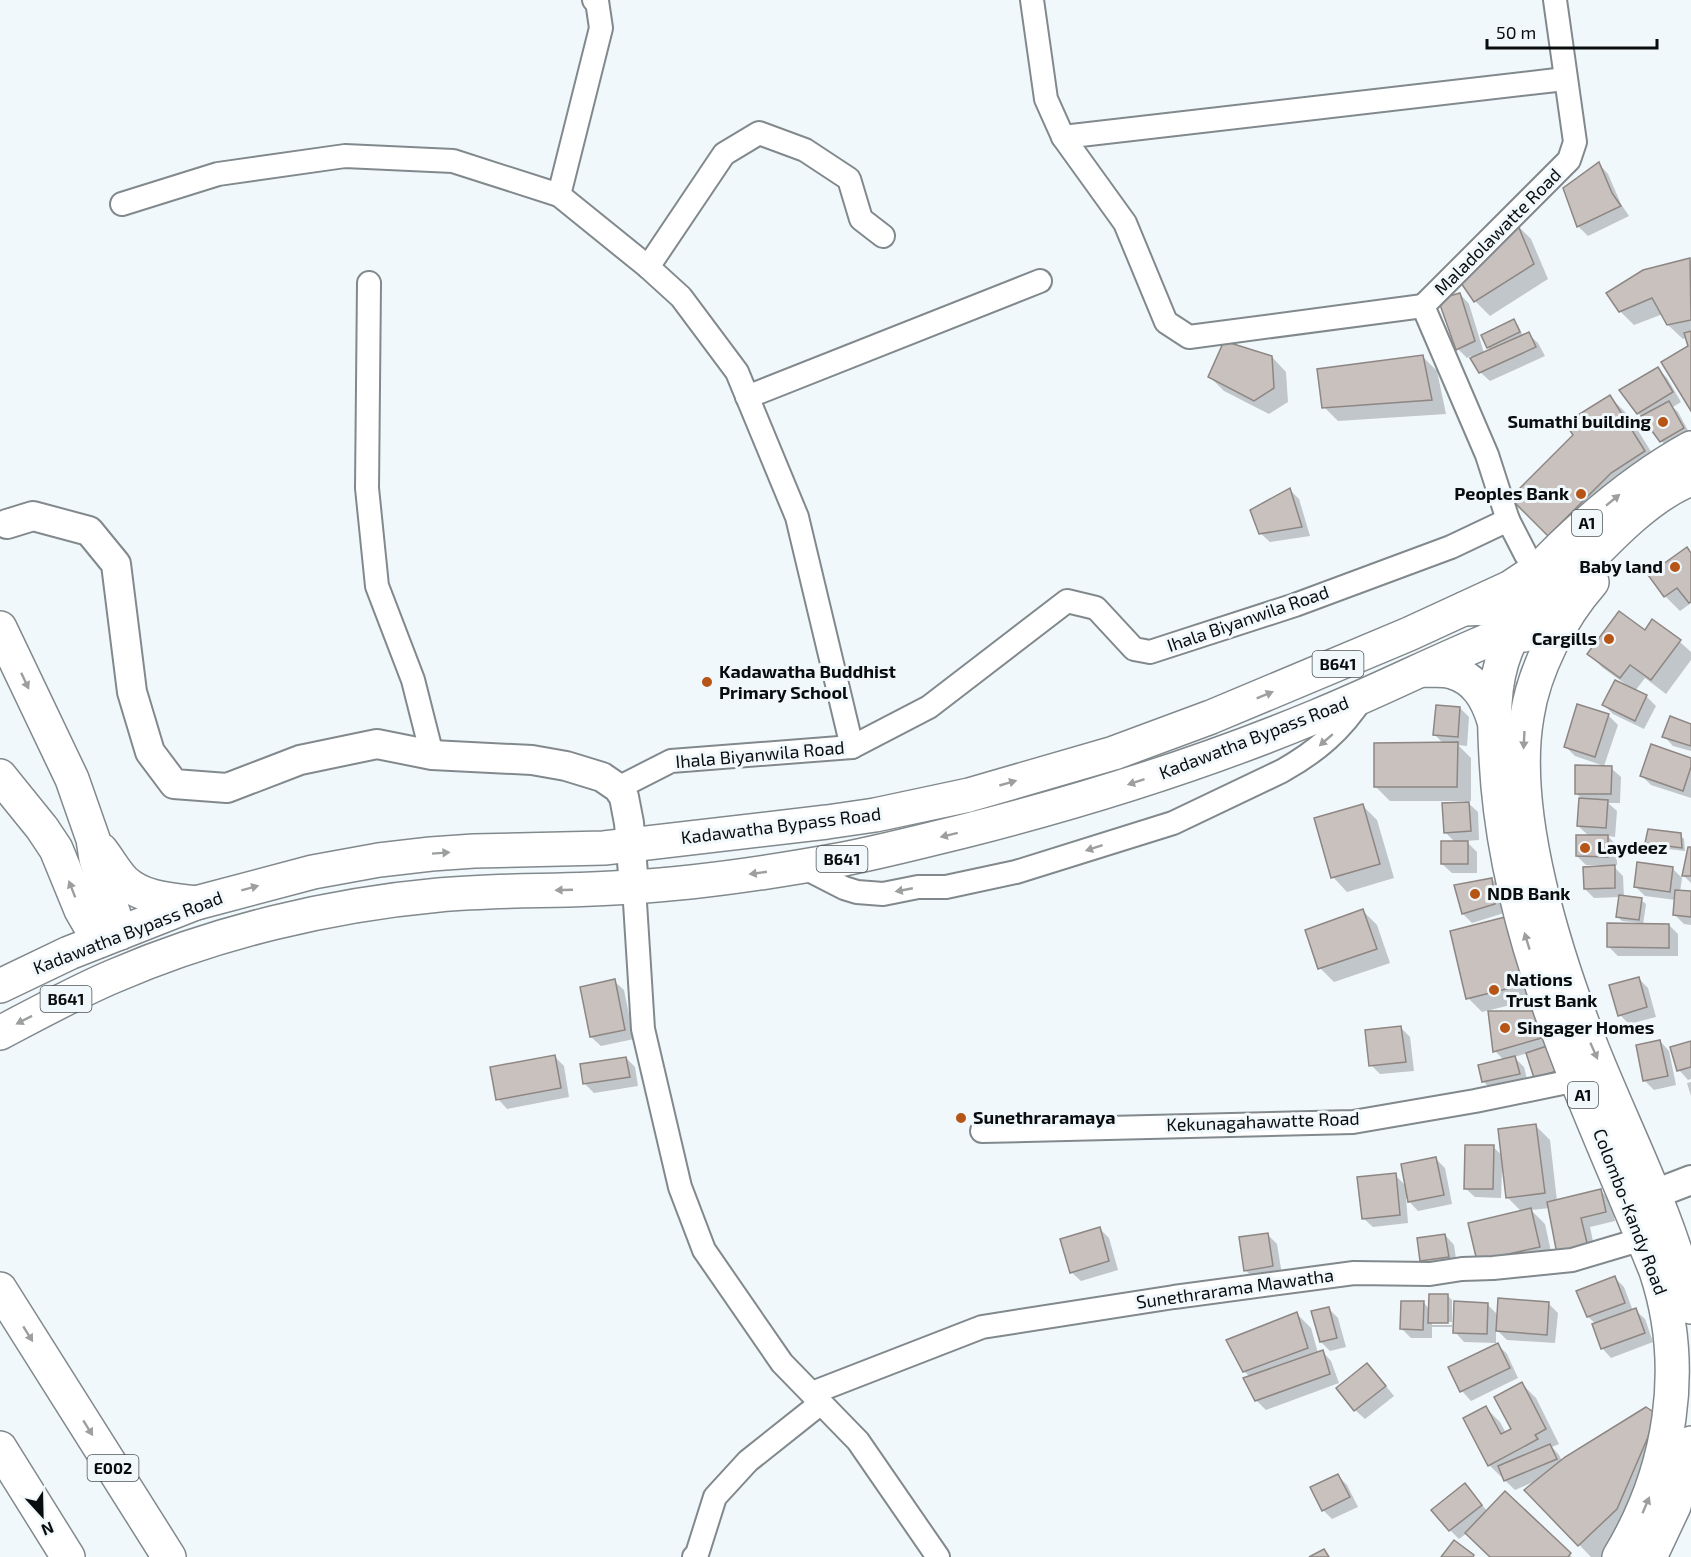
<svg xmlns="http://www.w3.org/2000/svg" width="1691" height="1557" font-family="'Exo 2',sans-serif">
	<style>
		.shadow { fill: #0003 }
		.building { fill: #c9c1be; stroke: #8d8683; stroke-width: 1.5 }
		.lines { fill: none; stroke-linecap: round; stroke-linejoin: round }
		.minor-casing { stroke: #82898d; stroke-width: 26 }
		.tertiary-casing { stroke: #82898d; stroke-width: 32 }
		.primary-casing { stroke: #82898d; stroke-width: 36 }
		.trunk-casing { stroke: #82898d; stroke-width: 36 }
		.motorway-casing { stroke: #82898d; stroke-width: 36 }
		.minor { stroke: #fff; stroke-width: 22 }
		.tertiary { stroke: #fff; stroke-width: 28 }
		.primary { stroke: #fff; stroke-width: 33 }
		.trunk { stroke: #fff; stroke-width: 33 }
		.motorway { stroke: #fff; stroke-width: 33 }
		.oneway { fill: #9d9e9f }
		.poi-dot { fill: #b65516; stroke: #f0f8fc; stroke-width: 2 }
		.labels { text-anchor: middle; stroke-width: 6; stroke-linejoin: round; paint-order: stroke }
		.shield { fill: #f0f8fc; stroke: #4f5455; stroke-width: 1.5 }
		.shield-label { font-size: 16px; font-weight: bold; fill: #0a0d0e }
		.street-label { font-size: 18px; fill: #0a0d0e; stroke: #f0f8fc }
		.poi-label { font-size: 18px; font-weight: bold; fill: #0a0d0e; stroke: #f0f8fc; text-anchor: start }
	</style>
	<rect width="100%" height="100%" fill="#f0f8fc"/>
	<!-- shadow -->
	<g class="shadow">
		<polygon points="1599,164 1608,174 1621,204 1629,216 1588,236 1578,226 1565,188"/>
		<polygon points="1517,225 1531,239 1548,279 1490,316 1475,301 1461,280"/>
		<polygon points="1690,259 1691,260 1691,409 1690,347 1687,338 1683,339 1668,325 1663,314 1634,325 1620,311"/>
		<polygon points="1460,294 1469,304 1484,353 1491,350 1488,348 1513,320 1518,325 1523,336 1528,334 1538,343 1545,356 1490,381 1480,372 1471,356 1467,358 1458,349"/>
		<polygon points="1272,357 1286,372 1288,402 1269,414 1224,391 1210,377"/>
		<polygon points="1423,357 1437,371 1446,414 1338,421 1324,407"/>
		<polygon points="1658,369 1667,378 1681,402 1673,407 1678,412 1691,436 1670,451 1638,413"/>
		<polygon points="1610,397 1629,416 1663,471 1569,554 1512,498"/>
		<polygon points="1290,490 1299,499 1310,536 1270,542 1260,533"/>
		<polygon points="1691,554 1691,603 1680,611 1665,596 1650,576"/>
		<polygon points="1653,621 1680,642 1691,652 1691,660 1666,694 1645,678 1635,691 1646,696 1656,706 1644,729 1613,714 1604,705 1628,686 1603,668 1589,654 1645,632"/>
		<polygon points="1460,708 1469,717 1467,746 1458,745 1471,758 1471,801 1390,801 1376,787 1444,744 1435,735"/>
		<polygon points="1608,715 1618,725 1604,766 1575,756 1566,747"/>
		<polygon points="1691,726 1691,751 1673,746 1664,736"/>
		<polygon points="1691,759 1691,798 1651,785 1641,775"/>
		<polygon points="1611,768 1621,777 1620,803 1608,803 1617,811 1615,837 1608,836 1617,846 1617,865 1612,865 1623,876 1624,898 1641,900 1646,904 1643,925 1669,925 1678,934 1678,956 1618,956 1608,946 1640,925 1641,923 1622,921 1617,916 1620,897 1594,898 1585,889 1599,865 1586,865 1577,856 1589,836 1578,826 1583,800 1576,793"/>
		<polygon points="1466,801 1478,812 1479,840 1466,841 1477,852 1477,873 1452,873 1442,864 1456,843 1445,832"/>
		<polygon points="1363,806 1377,820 1394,878 1347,892 1333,877"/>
		<polygon points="1680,835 1684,839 1685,851 1651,847 1647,842"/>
		<polygon points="1691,849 1691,883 1683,875"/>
		<polygon points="1673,869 1682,878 1680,892 1691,893 1691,925 1684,924 1675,915 1676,900 1645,896 1636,887"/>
		<polygon points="1492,879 1501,889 1504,913 1472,923 1463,914"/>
		<polygon points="1363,911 1377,925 1390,963 1334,982 1320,968"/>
		<polygon points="1451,932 1543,997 1482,1012 1468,998"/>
		<polygon points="1638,978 1648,988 1656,1017 1629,1024 1620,1015"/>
		<polygon points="614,981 624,990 634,1039 601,1046 591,1037"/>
		<polygon points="1536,1013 1569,1079 1544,1086 1528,1053 1514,1057 1524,1067 1528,1083 1493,1091 1483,1081 1504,1060 1495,1051"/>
		<polygon points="1401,1028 1410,1037 1414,1071 1380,1074 1371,1065"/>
		<polygon points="1660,1041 1669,1051 1676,1085 1654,1090 1644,1080"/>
		<polygon points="1691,1043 1691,1079 1688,1080 1679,1070"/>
		<polygon points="554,1056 564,1066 569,1097 507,1109 498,1099"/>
		<polygon points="626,1058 635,1067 638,1086 594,1093 584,1083"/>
		<polygon points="1691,1082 1691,1096 1687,1083"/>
		<polygon points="1536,1126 1550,1140 1557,1201 1601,1191 1610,1200 1615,1221 1590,1227 1596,1256 1550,1208 1531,1210 1545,1224 1553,1261 1479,1261 1522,1212 1507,1197 1504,1169 1502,1169 1501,1198 1475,1197 1465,1188 1493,1147 1503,1156"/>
		<polygon points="1436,1159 1445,1168 1452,1204 1418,1211 1406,1198 1408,1223 1373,1227 1363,1218 1395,1175 1406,1186"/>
		<polygon points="1100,1229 1109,1238 1118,1270 1081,1281 1071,1272"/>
		<polygon points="1268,1235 1277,1244 1282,1275 1255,1279 1245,1270"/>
		<polygon points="1445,1235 1454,1245 1457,1266 1431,1270 1422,1260"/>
		<polygon points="1614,1277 1624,1287 1633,1311 1635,1310 1645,1319 1653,1342 1611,1358 1602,1348 1596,1324 1588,1317 1578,1292"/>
		<polygon points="1448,1296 1452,1300 1452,1322 1432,1322 1432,1325 1452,1325 1452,1327 1432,1327 1432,1338 1411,1338 1402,1329 1424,1303 1430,1310"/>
		<polygon points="1548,1303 1558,1313 1555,1343 1507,1340 1496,1329 1496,1343 1464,1342 1455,1332 1487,1304 1499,1316"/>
		<polygon points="1328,1308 1338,1318 1346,1347 1330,1351 1321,1342"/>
		<polygon points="1297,1314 1311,1328 1318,1353 1322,1351 1331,1361 1339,1383 1266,1410 1256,1400 1250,1377 1244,1371"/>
		<polygon points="1498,1345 1507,1354 1518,1378 1471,1401 1462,1391 1450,1368"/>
		<polygon points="1377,1375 1394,1396 1365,1419 1355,1410"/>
		<polygon points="1522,1384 1536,1398 1559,1444 1552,1447 1559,1455 1562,1461 1646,1409 1674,1434 1606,1557 1591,1557 1526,1490 1538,1480 1515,1490 1489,1465 1486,1408 1500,1422 1506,1433 1513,1430"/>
		<polygon points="1338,1476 1347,1485 1358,1507 1332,1519 1323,1510"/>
		<polygon points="1505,1494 1572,1557 1491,1557 1467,1533 1459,1539 1450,1530 1474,1495 1488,1512"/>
	</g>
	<!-- building -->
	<g class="building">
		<polygon points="1599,162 1612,193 1621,206 1577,227 1563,188"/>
		<polygon points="1517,223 1534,264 1474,302 1459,280"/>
		<polygon points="1690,258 1691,320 1667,325 1652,298 1619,312 1606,293 1643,270"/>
		<polygon points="1460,293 1475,341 1456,350 1438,299"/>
		<polygon points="1514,319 1520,332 1487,348 1481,335"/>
		<polygon points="1691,331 1691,411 1661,362 1688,346 1684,333"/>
		<polygon points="1529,332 1536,347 1479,373 1470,358"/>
		<polygon points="1224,341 1272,356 1274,388 1254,401 1208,377"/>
		<polygon points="1423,355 1432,400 1322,408 1317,369"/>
		<polygon points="1658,367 1673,392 1637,414 1619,390"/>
		<polygon points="1610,395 1645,451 1611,473 1548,536 1510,498 1573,435 1565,423"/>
		<polygon points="1669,401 1684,428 1660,442 1641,416"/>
		<polygon points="1290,488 1302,527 1259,534 1250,510"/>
		<polygon points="1687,547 1691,553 1691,602 1689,603 1677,588 1664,597 1648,575"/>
		<polygon points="1619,611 1645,630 1652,619 1681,640 1651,680 1630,665 1620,678 1587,654"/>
		<polygon points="1615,680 1647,695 1635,721 1602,705"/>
		<polygon points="1577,704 1609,714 1595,757 1564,747"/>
		<polygon points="1436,705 1460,707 1458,737 1433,735"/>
		<polygon points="1670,716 1691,724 1691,746 1662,737"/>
		<polygon points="1458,742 1457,787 1374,787 1374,743"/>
		<polygon points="1651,744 1691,758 1691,767 1683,791 1640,776"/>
		<polygon points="1575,765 1612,766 1611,794 1575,794"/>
		<polygon points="1579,798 1608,800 1606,828 1577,826"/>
		<polygon points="1469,802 1471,831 1444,833 1442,803"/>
		<polygon points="1363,804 1380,864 1331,878 1314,818"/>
		<polygon points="1648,829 1681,833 1682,848 1645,843"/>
		<polygon points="1576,835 1608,835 1608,857 1576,856"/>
		<rect x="1441" y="841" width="27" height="23"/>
		<polygon points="1688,847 1691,847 1691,876 1682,876"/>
		<polygon points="1637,862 1673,867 1670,892 1634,887"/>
		<polygon points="1615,865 1615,888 1584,889 1583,867"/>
		<polygon points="1492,878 1495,904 1462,914 1454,885"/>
		<polygon points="1675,890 1691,891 1691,917 1673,915"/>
		<polygon points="1619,895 1642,898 1639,920 1616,917"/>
		<polygon points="1363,909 1377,949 1318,969 1305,930"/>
		<polygon points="1513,915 1530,983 1466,999 1450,931"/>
		<polygon points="1607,923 1669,924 1669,948 1607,947"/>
		<polygon points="1639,977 1647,1007 1618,1016 1609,985"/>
		<polygon points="615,979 625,1030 590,1037 580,987"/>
		<polygon points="1488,1011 1537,1011 1545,1037 1493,1052"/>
		<polygon points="1401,1026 1406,1062 1369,1066 1365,1030"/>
		<polygon points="1660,1040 1668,1076 1643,1081 1636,1045"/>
		<polygon points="1691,1041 1691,1067 1677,1071 1670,1047"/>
		<polygon points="1553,1044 1560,1070 1534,1078 1526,1053"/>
		<polygon points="555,1055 561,1088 496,1100 490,1067"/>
		<polygon points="1515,1056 1520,1074 1482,1082 1478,1065"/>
		<polygon points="626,1057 630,1077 583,1084 580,1064"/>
		<polygon points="1536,1124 1545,1193 1506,1198 1498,1129"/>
		<polygon points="1465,1145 1494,1145 1493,1189 1464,1189"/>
		<polygon points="1436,1157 1444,1195 1408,1202 1401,1164"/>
		<polygon points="1396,1173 1400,1215 1362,1219 1357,1177"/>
		<polygon points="1601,1189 1606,1212 1581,1218 1588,1247 1557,1254 1547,1202"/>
		<polygon points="1531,1208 1540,1247 1477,1261 1468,1223"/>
		<polygon points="1100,1227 1109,1261 1070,1273 1060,1239"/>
		<polygon points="1268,1233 1273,1266 1244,1271 1239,1237"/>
		<polygon points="1445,1234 1449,1257 1420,1261 1417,1238"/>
		<polygon points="1615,1276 1625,1303 1587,1317 1576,1291"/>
		<polygon points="1429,1294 1448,1294 1448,1323 1428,1323"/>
		<polygon points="1498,1298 1549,1302 1547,1335 1496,1331"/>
		<polygon points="1401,1301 1424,1301 1423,1330 1400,1329"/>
		<polygon points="1454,1301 1488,1303 1487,1334 1453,1333"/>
		<polygon points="1329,1307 1337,1338 1320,1342 1311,1311"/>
		<polygon points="1636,1308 1645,1333 1601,1349 1592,1324"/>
		<polygon points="1297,1312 1308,1348 1243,1372 1226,1340"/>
		<polygon points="1498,1343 1510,1368 1460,1392 1448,1367"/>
		<polygon points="1323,1350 1330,1374 1255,1401 1243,1378"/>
		<polygon points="1367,1363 1386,1386 1354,1411 1336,1388"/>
		<polygon points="1522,1382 1546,1429 1535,1435 1538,1439 1488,1466 1463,1418 1486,1406 1501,1434 1511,1429 1494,1397"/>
		<polygon points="1646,1407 1655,1413 1648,1437 1617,1509 1578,1546 1524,1490 1565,1457"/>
		<polygon points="1550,1444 1557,1459 1504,1481 1498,1466"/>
		<polygon points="1338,1474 1350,1497 1322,1511 1310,1487"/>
		<polygon points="1465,1483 1482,1505 1449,1531 1431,1510"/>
		<polygon points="1505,1491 1571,1553 1568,1557 1490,1557 1465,1533"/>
		<polygon points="1454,1540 1474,1555 1473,1557 1441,1557"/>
		<polygon points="1324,1549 1329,1557 1309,1557"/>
	</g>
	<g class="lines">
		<defs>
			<g id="minor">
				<polyline points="1032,0 1046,99 1063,137 1125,223 1166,322 1189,337 1423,306"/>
				<polyline points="1063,137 1565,79"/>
				<polyline points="559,195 601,28 597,1 594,0"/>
				<polyline points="122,204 218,174 345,156 453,161 559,195 648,267 681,297 737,372 797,517 852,747"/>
				<polyline points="648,267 724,154 759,133 805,150 849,179 861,219 883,236"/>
				<polyline points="369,283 367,488 377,586 413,680 432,755"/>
				<polyline points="747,397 1040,281"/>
				<polyline points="1508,520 1487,455 1423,306 1569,160 1575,142 1555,0"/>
				<polyline points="618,788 671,761 852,747 929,707 1067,601 1096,608 1134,649 1150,652 1295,605 1451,547 1508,520 1526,555 1538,569"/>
				<path d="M801,866L844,888L857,892L883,894L918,887H946L1016,872L1173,823L1282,771C1316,752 1342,730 1363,697"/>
				<polyline points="634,887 643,1029 680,1187 704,1250 782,1363 858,1441 938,1557"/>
				<polyline points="982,1131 1353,1122 1475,1101 1577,1080"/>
				<polyline points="812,1393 982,1327 1174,1297 1354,1273 1430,1274 1462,1269 1493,1268 1572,1260 1656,1235"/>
				<polyline points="694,1557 697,1554 715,1497 748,1461 821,1403"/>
			</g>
			<g id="tertiary">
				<polyline points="7,524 33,516 89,531 116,564 132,692 150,752 174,784 227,788 300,760 377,744 432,755 532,760 566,766 602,777 618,788 624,797 629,823 634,887"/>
				<polyline points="1634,1202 1691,1180"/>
			</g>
			<g id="primary">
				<path d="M1423,670C1432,671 1443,669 1452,672C1476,679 1487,698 1494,721"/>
				<polyline points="0,986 69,953 196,903 313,872 379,860 431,854 474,851 604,848 827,822 875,815 969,795 1114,753 1211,717 1409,634 1511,587 1538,569"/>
				<path d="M0,1033C38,1013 76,992 114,976C216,932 329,905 439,895C502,889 566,892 630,887C701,883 773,872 844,859C885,851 927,840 968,830C1086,800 1204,763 1317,716C1386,688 1452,653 1521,627C1501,609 1491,607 1464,609"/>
			</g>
			<g id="trunk">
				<path d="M1592,582C1561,617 1534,670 1527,716C1510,813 1555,953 1590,1043C1624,1130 1670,1215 1691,1307"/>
				<path d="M1524,635C1519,617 1521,597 1530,582C1539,567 1552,556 1564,544C1603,507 1644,474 1691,448"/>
				<path d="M1619,1557C1671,1471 1688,1367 1656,1271C1589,1105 1504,939 1496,757C1494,721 1492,685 1506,650C1513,632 1529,623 1542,609C1556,594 1570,578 1585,563C1614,533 1652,494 1691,479"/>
				<polyline points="1650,1557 1674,1506 1691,1443"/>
			</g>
			<g id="motorway">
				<polyline points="0,628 72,779 93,839 96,859 120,933"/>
				<polyline points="0,776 42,828 56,849 81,910 99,941"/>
				<path d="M101,850C109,860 115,872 124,881C143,899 172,900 196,903"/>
				<polyline points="0,1289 169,1557"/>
				<polyline points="0,1448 68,1557"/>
			</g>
		</defs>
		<!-- minor casing -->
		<use href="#minor" class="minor-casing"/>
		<!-- tertiary casing -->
		<use href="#tertiary" class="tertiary-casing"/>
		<!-- primary casing -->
		<use href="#primary" class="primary-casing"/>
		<!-- trunk casing -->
		<use href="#trunk" class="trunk-casing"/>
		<!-- motorway casing -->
		<use href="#motorway" class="motorway-casing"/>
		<!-- minor -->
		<use href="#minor" class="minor"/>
		<!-- tertiary -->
		<use href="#tertiary" class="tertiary"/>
		<!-- primary -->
		<use href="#primary" class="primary"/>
		<!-- trunk -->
		<use href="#trunk" class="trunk"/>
		<!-- motorway -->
		<use href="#motorway" class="motorway"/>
	</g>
	<!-- one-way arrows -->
	<defs><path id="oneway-solid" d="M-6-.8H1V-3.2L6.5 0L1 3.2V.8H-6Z" transform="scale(1.5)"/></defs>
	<g class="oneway">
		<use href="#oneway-solid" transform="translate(1613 500) rotate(-39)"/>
		<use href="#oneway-solid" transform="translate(25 681) rotate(65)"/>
		<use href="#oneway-solid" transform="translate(1265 695) rotate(-22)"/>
		<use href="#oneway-solid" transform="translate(1326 740) rotate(139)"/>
		<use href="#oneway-solid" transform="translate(1524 740) rotate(93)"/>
		<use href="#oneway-solid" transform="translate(1136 782) rotate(162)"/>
		<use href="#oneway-solid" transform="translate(1008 783) rotate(-16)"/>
		<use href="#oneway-solid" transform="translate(949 835) rotate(166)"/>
		<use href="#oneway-solid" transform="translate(1094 848) rotate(162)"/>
		<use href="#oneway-solid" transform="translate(441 853) rotate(-4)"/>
		<use href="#oneway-solid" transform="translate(758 873) rotate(172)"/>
		<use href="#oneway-solid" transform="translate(250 888) rotate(-15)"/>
		<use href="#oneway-solid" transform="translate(72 889) rotate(-111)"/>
		<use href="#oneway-solid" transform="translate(564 890) rotate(178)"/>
		<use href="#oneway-solid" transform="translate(904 890) rotate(169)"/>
		<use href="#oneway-solid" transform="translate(1527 941) rotate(-107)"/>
		<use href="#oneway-solid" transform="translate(24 1020) rotate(153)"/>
		<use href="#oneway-solid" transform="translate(1594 1051) rotate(66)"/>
		<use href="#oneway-solid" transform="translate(28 1334) rotate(58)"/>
		<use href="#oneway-solid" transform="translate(88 1428) rotate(58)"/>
		<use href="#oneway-solid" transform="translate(1646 1505) rotate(-67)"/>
	</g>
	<!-- markers -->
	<g class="poi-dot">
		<circle cx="1663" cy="422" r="6"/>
		<circle cx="1581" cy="494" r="6"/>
		<circle cx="1675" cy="567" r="6"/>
		<circle cx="1609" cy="639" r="6"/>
		<circle cx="707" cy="682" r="6"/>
		<circle cx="1585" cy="848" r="6"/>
		<circle cx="1475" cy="894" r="6"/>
		<circle cx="1494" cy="990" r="6"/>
		<circle cx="1505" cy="1028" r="6"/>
		<circle cx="961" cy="1118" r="6"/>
	</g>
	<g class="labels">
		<!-- shield labels -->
		<g class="shield">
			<rect x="1572" y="510" width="30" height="26" rx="4.5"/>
			<rect x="1312.5" y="651" width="51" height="26" rx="4.5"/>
			<rect x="816.5" y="846" width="51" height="26" rx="4.5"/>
			<rect x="40.5" y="986" width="51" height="26" rx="4.5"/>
			<rect x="1568" y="1082" width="30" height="26" rx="4.5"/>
			<rect x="87.5" y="1455" width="51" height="26" rx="4.5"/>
		</g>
		<g class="shield-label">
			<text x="1587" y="529">A1</text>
			<text x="1338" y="670">B641</text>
			<text x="842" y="865">B641</text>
			<text x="66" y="1005">B641</text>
			<text x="1583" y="1101">A1</text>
			<text x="113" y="1474">E002</text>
		</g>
		<!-- street labels -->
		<g class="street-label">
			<text transform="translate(1498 232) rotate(-45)" y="6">Maladolawatte Road</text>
			<text transform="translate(1248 619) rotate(-19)" y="6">Ihala Biyanwila Road</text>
			<text transform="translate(1254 738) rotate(-21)" y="6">Kadawatha Bypass Road</text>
			<text transform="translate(760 755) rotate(-5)" y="6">Ihala Biyanwila Road</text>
			<text transform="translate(781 826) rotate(-7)" y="6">Kadawatha Bypass Road</text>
			<text transform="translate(128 933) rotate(-21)" y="6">Kadawatha Bypass Road</text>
			<text transform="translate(1263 1122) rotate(-2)" y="6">Kekunagahawatte Road</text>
			<text transform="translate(1630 1212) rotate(69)" y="6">Colombo-Kandy Road</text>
			<text transform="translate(1235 1289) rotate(-8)" y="6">Sunethrarama Mawatha</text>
		</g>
		<!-- poi labels -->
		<g class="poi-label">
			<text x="1651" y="428" text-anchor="end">Sumathi building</text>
			<text x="1569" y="500" text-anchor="end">Peoples Bank</text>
			<text x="1663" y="573" text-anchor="end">Baby land</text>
			<text x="1597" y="645" text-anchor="end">Cargills</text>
			<text x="719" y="678">Kadawatha Buddhist<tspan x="719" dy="21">Primary School</tspan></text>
			<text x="1597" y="854">Laydeez</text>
			<text x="1487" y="900">NDB Bank</text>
			<text x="1506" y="986">Nations<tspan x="1506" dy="21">Trust Bank</tspan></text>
			<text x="1517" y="1034">Singager Homes</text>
			<text x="973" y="1124">Sunethraramaya</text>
		</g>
	</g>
	<!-- north arrow -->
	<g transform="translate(42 1515) rotate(158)" stroke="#f0f8fc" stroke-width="4.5" paint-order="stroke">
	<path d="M0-4.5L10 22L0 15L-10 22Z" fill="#0a0d0e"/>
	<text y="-9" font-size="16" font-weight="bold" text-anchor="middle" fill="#0a0d0e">N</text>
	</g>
	<!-- scale -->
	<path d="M1487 39v9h170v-9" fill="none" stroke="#0a0d0e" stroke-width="3"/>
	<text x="1496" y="39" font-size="18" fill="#0a0d0e" stroke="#f0f8fc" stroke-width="4.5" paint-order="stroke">50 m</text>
</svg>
